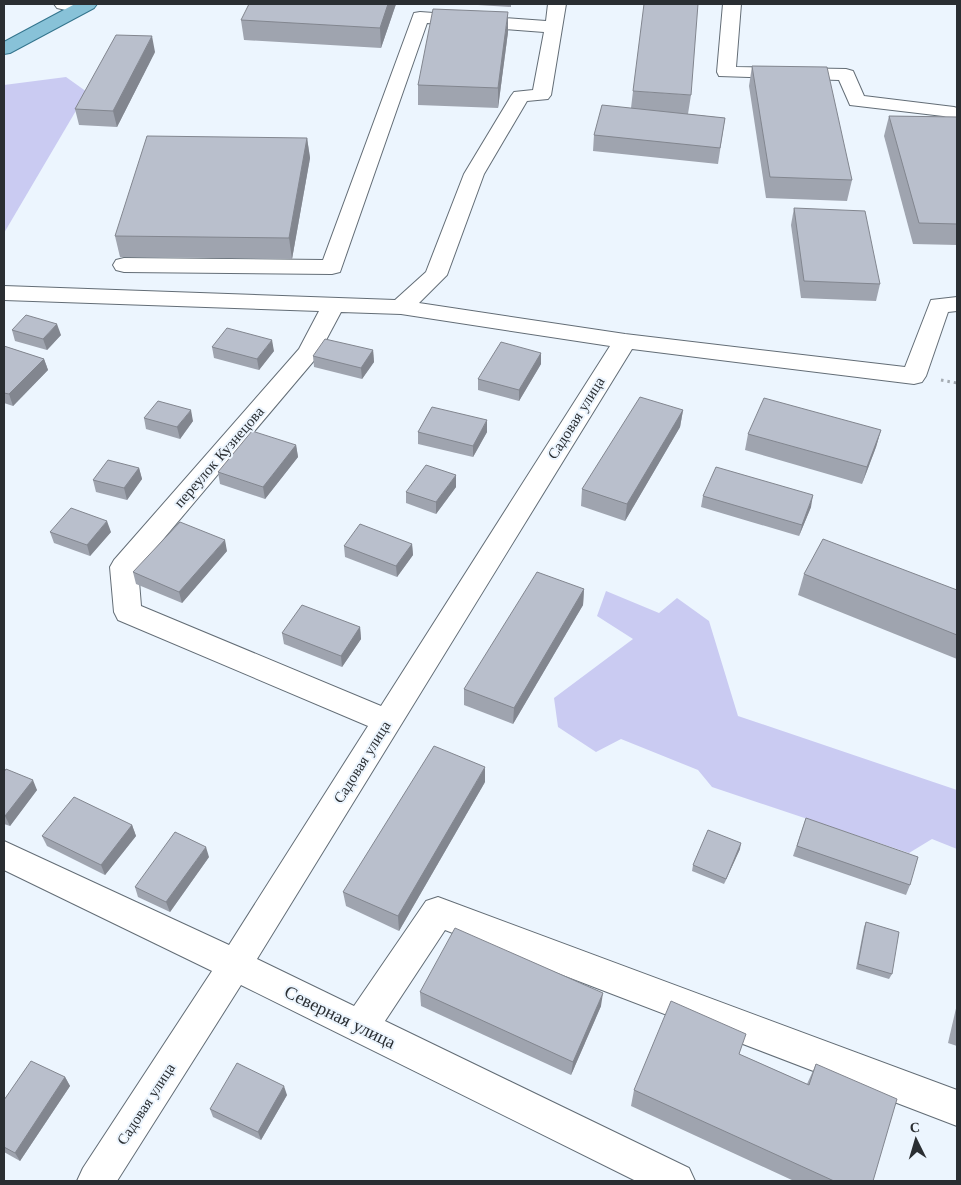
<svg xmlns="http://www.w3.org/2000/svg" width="961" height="1185" font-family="'Libre Baskerville',serif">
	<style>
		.green { fill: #cacbf2 }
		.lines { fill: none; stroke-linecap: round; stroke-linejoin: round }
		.minor-casing { stroke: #636d76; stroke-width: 2 }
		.major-casing { stroke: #33748d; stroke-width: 2 }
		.path { stroke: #a4abb2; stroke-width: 3; stroke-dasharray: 2.5 4; stroke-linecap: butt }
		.minor { fill: #fff; fill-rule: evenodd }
		.major { fill: #88c2d8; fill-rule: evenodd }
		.wall { fill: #9fa4af }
		.shaded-wall { fill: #82868f }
		.building { fill: #b9bfcc; stroke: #82868f }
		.labels { text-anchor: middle; stroke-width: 4; stroke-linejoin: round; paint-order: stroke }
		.street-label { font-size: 15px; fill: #2a2e32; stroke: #ecf5fe }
		.near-street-label { font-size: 18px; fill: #2a2e32; stroke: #ecf5fe }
	</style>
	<rect width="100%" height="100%" fill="#ecf5fe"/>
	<!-- green -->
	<g class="green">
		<polygon points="66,77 87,92 4,233 4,85"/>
		<polygon points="606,591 659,613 677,598 709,621 738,716 957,790 957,849 932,839 909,853 712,787 698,770 621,739 596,752 558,727 554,698 633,639 597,616"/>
	</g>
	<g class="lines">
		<defs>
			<g id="minor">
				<polygon points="54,4 83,4 88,8 85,12 79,13 57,8"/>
				<path d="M548,4H566L551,95L548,99L527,101L484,174L447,275L419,303L625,334L905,367L931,300L957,297V311L948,312L926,376L922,382L914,384L632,349L257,959L354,1006L426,901L438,897L957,1090V1126L445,930L385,1021L689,1168L695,1181H636L241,985L117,1181H77L83,1168L212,971L4,870V841L229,945L368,726L118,620L114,612L110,567L114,560L299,349L319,311L4,300V286L395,300L426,272L464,174L511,96L514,92L533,90L544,32L427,23L340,272L332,274L124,272L116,270L113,265L116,260L124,258L323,260L414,13L420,12L546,21ZM341,312L401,314L610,346L381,706L141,606L138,569L317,357Z"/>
				<polygon points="723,4 741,4 736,67 846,69 853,71 864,96 954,107 957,108 957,121 943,116 850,105 839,80 719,76 717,72"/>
			</g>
			<polygon id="major" points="75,4 97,4 94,8 10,53 4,54 4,42"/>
		</defs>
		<!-- minor casing -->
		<use href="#minor" class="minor-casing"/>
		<!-- major casing -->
		<use href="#major" class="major-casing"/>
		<!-- path -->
		<polyline class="path" points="941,380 957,383"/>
		<!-- minor -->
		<use href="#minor" class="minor"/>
		<!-- major -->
		<use href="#major" class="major"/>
	</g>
	<!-- wall -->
	<g class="wall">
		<polygon points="396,4 381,48 244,40 241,20"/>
		<polygon points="462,4 511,4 511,7"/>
		<polygon points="508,32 498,108 418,105 418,85"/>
		<polygon points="155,52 117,127 79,125 75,109"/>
		<polygon points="752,66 852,180 847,201 766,198 749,86"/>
		<polygon points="633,91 691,95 688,114 725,118 718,164 593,151 594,135 631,108"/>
		<polygon points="889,116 957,117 957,245 913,244 884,136"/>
		<polygon points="307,138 310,158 292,259 120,257 115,236"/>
		<polygon points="794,208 880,284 876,301 801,298 791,225"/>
		<polygon points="12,330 61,335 47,350 15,341"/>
		<polygon points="4,346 44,359 48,370 13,406 4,403"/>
		<polygon points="212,347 274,351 259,370 214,358"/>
		<polygon points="373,350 374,362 362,379 314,367 313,356"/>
		<polygon points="541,353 541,364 519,401 478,390 478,379"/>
		<polygon points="683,410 680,427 625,521 581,506 582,489"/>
		<polygon points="144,418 193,421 180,439 146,429"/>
		<polygon points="881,430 876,447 862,484 745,450 748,434"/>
		<polygon points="418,432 487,432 473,457 418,444"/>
		<polygon points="296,445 298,457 265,499 220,484 218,472"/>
		<polygon points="139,468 142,479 127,500 96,492 93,480"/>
		<polygon points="456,487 436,514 406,503 406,492"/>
		<polygon points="703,496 811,507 799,536 701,507"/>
		<polygon points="50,532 111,532 90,556 54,543"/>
		<polygon points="412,544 413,555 397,577 345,557 344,546"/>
		<polygon points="227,551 182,603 136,584 133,572"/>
		<polygon points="804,574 957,590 957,659 798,595"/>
		<polygon points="584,589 583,605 513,724 464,705 464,689"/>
		<polygon points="360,627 361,639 342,667 284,644 282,633"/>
		<polygon points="4,772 37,790 10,826 4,824"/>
		<polygon points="485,782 399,931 346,906 343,892"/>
		<polygon points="806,818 910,885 906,895 793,856"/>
		<polygon points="132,825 136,836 105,875 47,846 42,836"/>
		<polygon points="740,849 724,884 692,871 693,865"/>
		<polygon points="209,857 170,912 138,897 135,887"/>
		<polygon points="866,922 892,974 889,979 856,969 864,927"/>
		<polygon points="420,992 601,1006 571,1075 421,1006"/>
		<polygon points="957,1004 957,1046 948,1043"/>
		<polygon points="739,1054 807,1084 816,1064 873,1181 794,1181 631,1106 634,1090"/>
		<polygon points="65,1077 70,1086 20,1161 4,1152 4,1100"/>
		<polygon points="287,1095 261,1140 213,1117 210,1109"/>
	</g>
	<!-- shaded-wall -->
	<g class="shaded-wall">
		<polygon points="388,4 396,4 381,48 380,28"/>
		<polygon points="508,12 508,32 498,108 498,88"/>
		<polygon points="152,36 155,52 117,127 113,111"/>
		<polygon points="307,138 310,158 292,259 289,238"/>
		<polygon points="57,324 61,335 47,350 43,339"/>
		<polygon points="272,340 274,351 259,370 257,359"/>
		<polygon points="373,350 374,362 362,379 361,368"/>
		<polygon points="541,353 541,364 519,401 519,390"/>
		<polygon points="44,359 48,370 13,406 9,394"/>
		<polygon points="191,410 193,421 180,439 177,427"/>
		<polygon points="683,410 680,427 625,521 627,504"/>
		<polygon points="487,420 487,432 473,457 473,446"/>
		<polygon points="881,430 876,447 862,484 867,467"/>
		<polygon points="296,445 298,457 265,499 263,487"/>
		<polygon points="139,468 142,479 127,500 124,488"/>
		<polygon points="456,475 456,487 436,514 436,502"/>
		<polygon points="813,495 811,507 799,536 802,525"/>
		<polygon points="107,521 111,532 90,556 87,545"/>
		<polygon points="225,540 227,551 182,603 179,592"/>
		<polygon points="412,544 413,555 397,577 396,566"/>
		<polygon points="584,589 583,605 513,724 514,708"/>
		<polygon points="360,627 361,639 342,667 341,656"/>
		<polygon points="485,767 485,782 399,931 398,916"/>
		<polygon points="33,780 37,790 10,826 5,816"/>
		<polygon points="132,825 136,836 105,875 101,865"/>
		<polygon points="741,843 740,849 724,884 726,879"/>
		<polygon points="206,847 209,857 170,912 166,902"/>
		<polygon points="603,993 601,1006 571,1075 573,1062"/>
		<polygon points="65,1077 70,1086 20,1161 15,1153"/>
		<polygon points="284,1086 287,1095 261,1140 258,1132"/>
	</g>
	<!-- building -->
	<g class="building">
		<polygon points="249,4 388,4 380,28 241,20"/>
		<polygon points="644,4 698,4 691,95 633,91"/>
		<polygon points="433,9 508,12 498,88 418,85"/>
		<polygon points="116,35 152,36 113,111 75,109"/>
		<polygon points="752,66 827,67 852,180 770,177"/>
		<polygon points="602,105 725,118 720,148 594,135"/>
		<polygon points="889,116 957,117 957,224 919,223"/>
		<polygon points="147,136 307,138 289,238 115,236"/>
		<polygon points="794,208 865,211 880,284 804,281"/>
		<polygon points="26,315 57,324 43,339 12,330"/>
		<polygon points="227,328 272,340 257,359 212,347"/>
		<polygon points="325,339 373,350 361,368 313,356"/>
		<polygon points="501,342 541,353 519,390 478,379"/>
		<polygon points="4,346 44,359 9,394 4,393"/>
		<polygon points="640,397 683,410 627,504 582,489"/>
		<polygon points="764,398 881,430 867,467 748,434"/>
		<polygon points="158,401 191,410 177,427 144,418"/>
		<polygon points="432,407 487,420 473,446 418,432"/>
		<polygon points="252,431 296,445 263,487 218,472"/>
		<polygon points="108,460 139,468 124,488 93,480"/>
		<polygon points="426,465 456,475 436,502 406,492"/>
		<polygon points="716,467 813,495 802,525 703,496"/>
		<polygon points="71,508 107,521 87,545 50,532"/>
		<polygon points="180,522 225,540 179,592 133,572"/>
		<polygon points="360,524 412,544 396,566 344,546"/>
		<polygon points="823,539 957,590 957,635 804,574"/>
		<polygon points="537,572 584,589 514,708 464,689"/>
		<polygon points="302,605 360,627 341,656 282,633"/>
		<polygon points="434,746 485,767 398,916 343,892"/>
		<polygon points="6,769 33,780 5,816 4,815 4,772"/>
		<polygon points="74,797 132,825 101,865 42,836"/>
		<polygon points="806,818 918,857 910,885 797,846"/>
		<polygon points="708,830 741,843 726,879 693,865"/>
		<polygon points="175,832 206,847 166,902 135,887"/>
		<polygon points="866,922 899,932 892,974 858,964"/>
		<polygon points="455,928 603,993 573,1062 420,992"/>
		<polygon points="671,1001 746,1034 739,1054 809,1085 816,1064 897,1099 873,1181 834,1181 634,1090"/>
		<polygon points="31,1061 65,1077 15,1153 4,1147 4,1100"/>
		<polygon points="237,1063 284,1086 258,1132 210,1109"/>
	</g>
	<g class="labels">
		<!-- street labels -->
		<g class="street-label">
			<text transform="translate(576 418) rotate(-58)" y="5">Садовая улица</text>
			<text transform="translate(219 457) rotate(-49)" y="5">переулок Кузнецова</text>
			<text transform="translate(362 762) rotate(-58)" y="5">Садовая улица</text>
			<text transform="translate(146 1104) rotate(-57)" y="5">Садовая улица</text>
		</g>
		<!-- near-street labels -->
		<g class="near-street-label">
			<text transform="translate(340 1017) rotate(26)" y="6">Северная улица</text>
		</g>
	</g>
	<!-- border -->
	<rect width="961" height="1185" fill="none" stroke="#2a2e32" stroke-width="10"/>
	<!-- north arrow -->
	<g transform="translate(916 1140) rotate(355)" stroke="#ecf5fe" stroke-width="4" paint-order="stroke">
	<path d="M0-4L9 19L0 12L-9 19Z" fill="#2a2e32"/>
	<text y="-8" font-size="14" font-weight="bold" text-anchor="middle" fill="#2a2e32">С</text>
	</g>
</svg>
